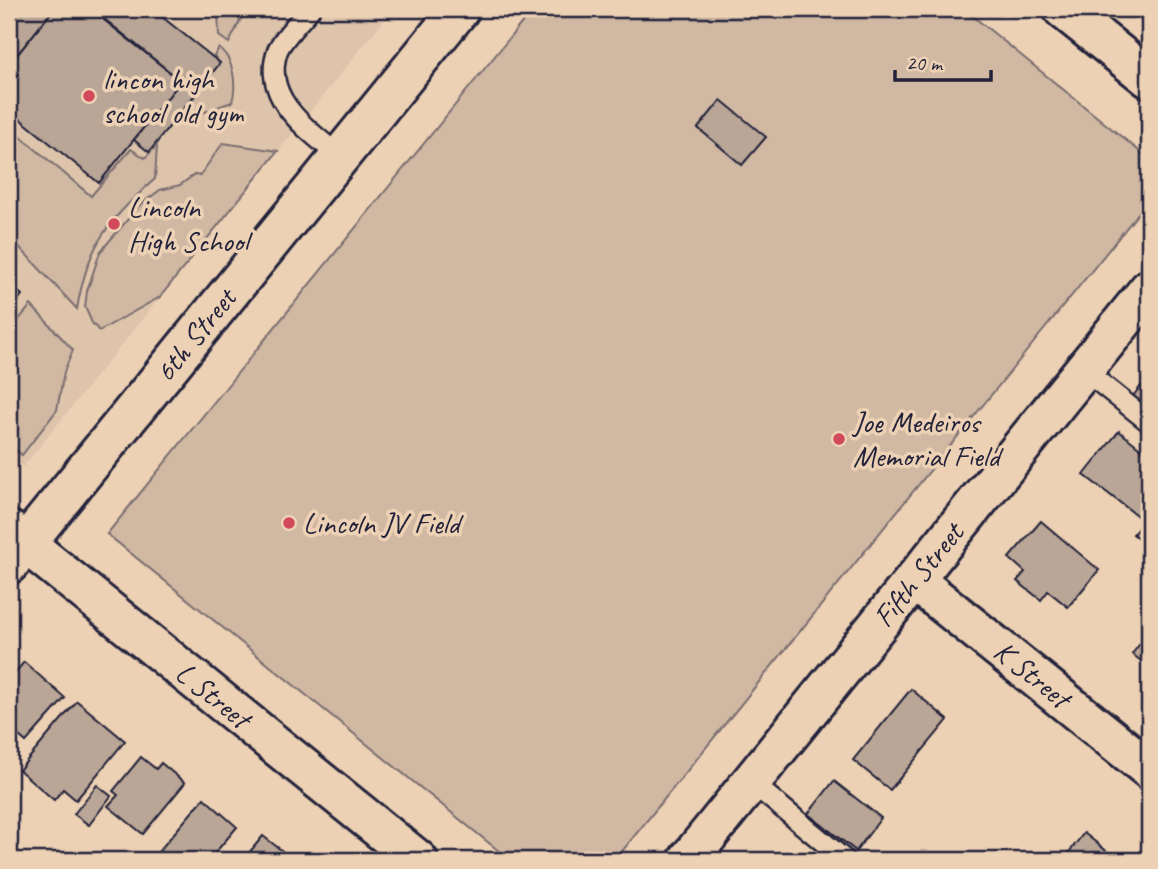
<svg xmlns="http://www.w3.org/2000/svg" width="1158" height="869" font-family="Caveat,sans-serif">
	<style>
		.built { fill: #dec4ab }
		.green { fill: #d0b8a3; stroke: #796d6f; stroke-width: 2 }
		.building { fill: #baa696; stroke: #22223b; stroke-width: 2 }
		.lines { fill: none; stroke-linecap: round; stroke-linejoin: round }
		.lane-casing { stroke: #22223b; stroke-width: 24 }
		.street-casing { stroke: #22223b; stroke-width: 44 }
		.secondary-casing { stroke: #22223b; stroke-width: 44 }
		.lane { stroke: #edd1b4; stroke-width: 19 }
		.street { stroke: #edd1b4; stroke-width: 38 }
		.secondary { stroke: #edd1b4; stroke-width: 38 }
		.poi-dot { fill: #d1495b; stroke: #edd1b4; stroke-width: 2.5 }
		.labels { text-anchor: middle; stroke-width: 7; stroke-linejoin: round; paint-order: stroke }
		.poi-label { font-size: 30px; fill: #22223b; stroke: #edd1b4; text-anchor: start }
		.street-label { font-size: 30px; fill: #22223b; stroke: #edd1b4 }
	</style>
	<rect width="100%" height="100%" fill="#edd1b4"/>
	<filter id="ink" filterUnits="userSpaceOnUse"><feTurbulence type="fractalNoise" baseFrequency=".0143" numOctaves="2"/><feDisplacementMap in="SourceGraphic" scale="14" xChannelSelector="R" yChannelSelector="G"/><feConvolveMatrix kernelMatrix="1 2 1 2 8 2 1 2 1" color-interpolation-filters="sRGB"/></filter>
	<g filter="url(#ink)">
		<!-- built -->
		<polygon class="built" points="9,9 393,9 23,467 9,456"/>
		<!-- green -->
		<g class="green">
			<polygon points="218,9 246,9 229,43 219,36"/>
			<polygon points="533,9 964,9 1149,159 1149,200 615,860 510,860 107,534"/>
			<path d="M219,48C234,59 237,85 232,102L185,119L181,115L220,63L214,56Z"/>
			<path d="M14,131L91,196L131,149L145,158L157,145L155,179C107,222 88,244 77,309L9,236V133Z"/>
			<polygon points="223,143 278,151 160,297 99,331 92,323 85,307 87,291 100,252 140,205 160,190 180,185 194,175 200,175"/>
			<polygon points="31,305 73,350 64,372 57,410 22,455 9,445 9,331"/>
		</g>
		<!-- building -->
		<g class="building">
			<polygon points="9,9 54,9 9,65"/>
			<polygon points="54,9 90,9 181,81 99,183 9,110 9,65"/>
			<polygon points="92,9 152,9 220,63 149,152 134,140 181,81"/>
			<polygon points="721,100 766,137 742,165 698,128"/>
			<polygon points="9,284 22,295 9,312"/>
			<polygon points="1149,376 1149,408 1133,396"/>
			<polygon points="1119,431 1149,455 1149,547 1133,534 1144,521 1084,475"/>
			<polygon points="1041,521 1099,570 1068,607 1048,591 1041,600 1017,581 1025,572 1009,558"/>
			<polygon points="1149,632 1149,667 1132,654"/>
			<polygon points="24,662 65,698 26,742 9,727 9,680"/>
			<polygon points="911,689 948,720 890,790 853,760"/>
			<polygon points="77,701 125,741 76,800 63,789 54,800 19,770"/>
			<polygon points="141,757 156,769 161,763 185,783 143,834 108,806 118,795 113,791"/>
			<polygon points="834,781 881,818 856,851 808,814"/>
			<polygon points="97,785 111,796 89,825 74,814"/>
			<polygon points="204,798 237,827 209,860 156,860 153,858"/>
			<polygon points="1084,833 1118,860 1063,860"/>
			<polygon points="263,836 294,860 243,860"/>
		</g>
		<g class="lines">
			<defs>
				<g id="lane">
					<path d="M310,9C301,20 281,40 277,52C262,100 309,130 340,157"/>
					<polyline points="1084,370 1149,422"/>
					<polyline points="751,782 845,860"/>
				</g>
				<g id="street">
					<polyline points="1063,9 1149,78"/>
					<polyline points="9,530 418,860"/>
					<polyline points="9,564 460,9"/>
					<polyline points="914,580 1149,769"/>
				</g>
				<polyline id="secondary" points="688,860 1149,289"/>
			</defs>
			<!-- lane casing -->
			<use href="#lane" class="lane-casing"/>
			<!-- street casing -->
			<use href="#street" class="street-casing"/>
			<!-- secondary casing -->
			<use href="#secondary" class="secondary-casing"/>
			<!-- lane -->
			<use href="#lane" class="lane"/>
			<!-- street -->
			<use href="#street" class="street"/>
			<!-- secondary -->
			<use href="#secondary" class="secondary"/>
		</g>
	</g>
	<!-- markers -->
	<g class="poi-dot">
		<circle cx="89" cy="96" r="7"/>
		<circle cx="114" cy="224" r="7"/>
		<circle cx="839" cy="439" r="7"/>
		<circle cx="289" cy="523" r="7"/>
	</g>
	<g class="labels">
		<!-- poi labels -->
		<g class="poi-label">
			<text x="103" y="89">lincon high<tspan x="103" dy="34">school old gym</tspan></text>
			<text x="128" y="217">Lincoln<tspan x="128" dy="34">High School</tspan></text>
			<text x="853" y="432">Joe Medeiros<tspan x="853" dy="34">Memorial Field</tspan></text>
			<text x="303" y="533">Lincoln JV Field</text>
		</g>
		<!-- street labels -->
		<g class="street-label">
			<text transform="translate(195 335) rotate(-51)" y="10">6th Street</text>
			<text transform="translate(918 575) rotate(-51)" y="10">Fifth Street</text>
			<text transform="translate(1032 674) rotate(39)" y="10">K Street</text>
			<text transform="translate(213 695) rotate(39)" y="10">L Street</text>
		</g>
	</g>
	<!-- margin -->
	<rect width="1158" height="869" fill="none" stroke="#edd1b4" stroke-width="35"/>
	<rect x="18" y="18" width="1123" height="834" fill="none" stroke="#22223b" stroke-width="2.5" filter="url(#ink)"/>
	<!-- scale -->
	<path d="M895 70v10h96v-10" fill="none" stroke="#22223b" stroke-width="3.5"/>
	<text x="906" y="70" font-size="21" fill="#22223b" stroke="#edd1b4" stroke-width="5" paint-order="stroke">20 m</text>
</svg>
